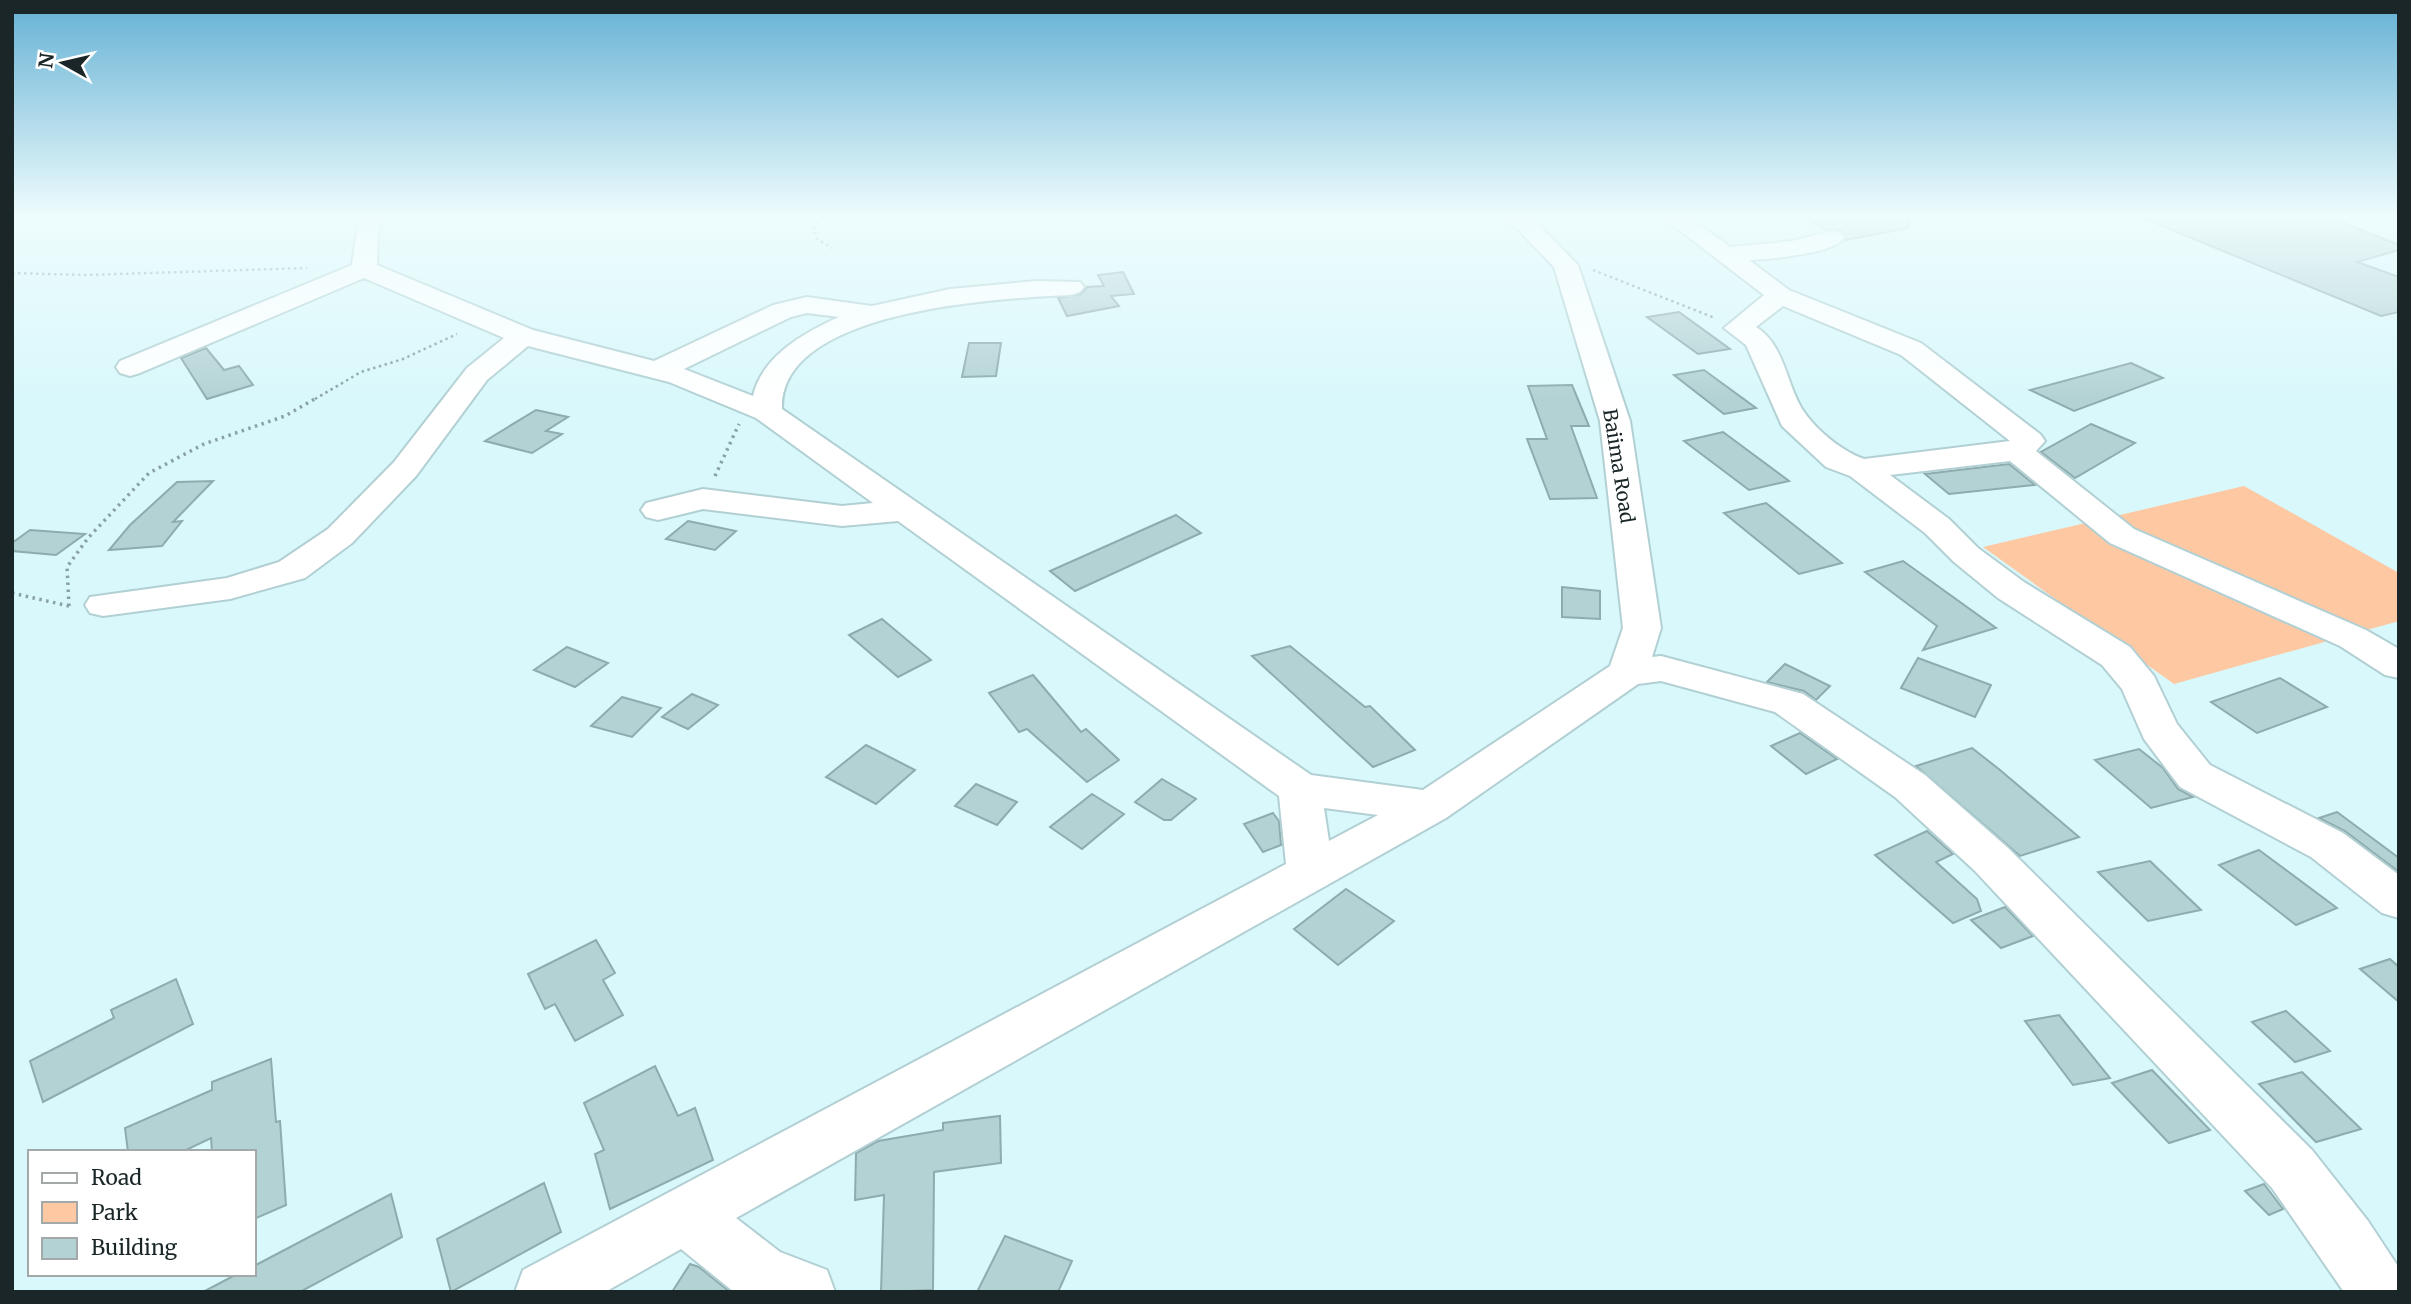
<svg xmlns="http://www.w3.org/2000/svg" width="2411" height="1304" font-family="Merriweather,serif">
	<style>
		.green { fill: #fdc8a2 }
		.building { fill: #b3d2d4; stroke: #8eabae; stroke-width: 2 }
		.lines { fill: none; stroke-linecap: round; stroke-linejoin: round }
		.minor-casing { stroke: #b2d0d3; stroke-width: 4 }
		.path-far1 { stroke: #8aa1a4; stroke-width: 2.5; stroke-dasharray: 2.5 3.5; stroke-linecap: butt }
		.path { stroke: #8aa1a4; stroke-width: 3.5; stroke-dasharray: 2.5 4.5; stroke-linecap: butt }
		.minor { fill: #fff; fill-rule: evenodd }
		.labels { text-anchor: middle; stroke-width: 5; stroke-linejoin: round; paint-order: stroke }
		.street-label { font-size: 19px; fill: #1a2627; stroke: #fff }
	</style>
	<rect width="100%" height="100%" fill="#d9f8fb"/>
	<!-- green -->
	<polygon class="green" points="2244,486 2399,573 2399,621 2174,684 1983,547"/>
	<!-- building -->
	<g class="building">
		<polygon points="1803,216 1908,216 1909,228 1846,240 1841,230 1826,230"/>
		<polygon points="2138,216 2326,216 2399,245 2399,250 2357,262 2399,277 2399,312 2381,316"/>
		<polygon points="1123,272 1134,294 1111,296 1119,306 1067,316 1058,298 1081,294 1087,287 1104,286 1098,275"/>
		<polygon points="1679,312 1730,349 1698,354 1647,317"/>
		<polygon points="969,343 1001,343 996,376 962,377"/>
		<polygon points="206,348 224,370 239,366 253,385 207,399 181,358"/>
		<polygon points="2131,363 2163,378 2074,411 2030,390"/>
		<polygon points="1704,370 1756,408 1724,414 1674,375"/>
		<polygon points="1572,385 1589,426 1571,426 1597,498 1550,499 1527,439 1547,439 1528,386"/>
		<polygon points="536,410 568,417 546,431 562,434 532,453 485,441"/>
		<polygon points="2091,424 2135,443 2075,478 2041,452"/>
		<polygon points="1723,432 1789,481 1749,490 1684,441"/>
		<polygon points="2009,464 2035,485 1949,494 1925,474"/>
		<polygon points="213,481 173,522 182,521 162,546 109,550 130,525 177,482"/>
		<polygon points="1766,503 1842,563 1799,574 1724,513"/>
		<polygon points="1176,515 1201,533 1075,591 1050,571"/>
		<polygon points="688,521 736,531 715,550 666,539"/>
		<polygon points="30,530 85,534 56,555 12,551 12,543"/>
		<polygon points="1903,561 1996,628 1923,650 1937,626 1865,572"/>
		<polygon points="1562,587 1600,591 1600,619 1562,617"/>
		<polygon points="882,619 931,660 898,677 849,635"/>
		<polygon points="1290,646 1365,707 1370,706 1415,750 1373,767 1252,656"/>
		<polygon points="567,647 608,663 575,687 534,670"/>
		<polygon points="1918,658 1991,685 1975,717 1901,688"/>
		<polygon points="1785,664 1830,686 1816,700 1804,691 1767,682"/>
		<polygon points="1033,675 1081,732 1086,729 1119,760 1087,782 1027,729 1019,732 989,693"/>
		<polygon points="2280,678 2327,707 2257,733 2211,702"/>
		<polygon points="692,694 718,705 688,729 662,717"/>
		<polygon points="622,697 661,708 632,737 591,726"/>
		<polygon points="1800,733 1837,759 1806,774 1771,746"/>
		<polygon points="866,745 915,770 876,804 826,777"/>
		<polygon points="1972,748 2000,770 2079,837 2020,856 1916,766"/>
		<polygon points="2139,749 2163,768 2178,789 2193,797 2151,808 2095,760"/>
		<polygon points="1162,779 1196,799 1171,820 1164,820 1135,802"/>
		<polygon points="976,784 1017,802 997,825 955,806"/>
		<polygon points="1092,794 1124,814 1082,849 1050,827"/>
		<polygon points="2337,812 2399,858 2399,872 2345,831 2319,818"/>
		<polygon points="1273,813 1279,821 1281,845 1263,852 1244,824"/>
		<polygon points="1927,831 1953,854 1936,862 1977,899 1981,911 1953,923 1875,855"/>
		<polygon points="2259,850 2337,908 2296,925 2219,865"/>
		<polygon points="2150,861 2178,888 2201,910 2148,921 2098,872"/>
		<polygon points="1346,889 1394,921 1338,965 1294,929"/>
		<polygon points="2005,907 2033,936 2001,948 1971,920"/>
		<polygon points="596,940 615,973 603,980 623,1015 575,1041 555,1004 545,1009 528,974"/>
		<polygon points="2390,959 2399,967 2399,1002 2360,969"/>
		<polygon points="176,979 193,1024 43,1102 30,1061 114,1018 111,1010"/>
		<polygon points="2286,1011 2330,1051 2295,1062 2252,1022"/>
		<polygon points="2059,1015 2110,1078 2073,1085 2025,1021"/>
		<polygon points="271,1059 276,1122 280,1121 286,1205 254,1219 254,1152 212,1152 211,1138 182,1152 128,1152 125,1128 212,1090 212,1082"/>
		<polygon points="655,1066 678,1116 695,1108 713,1160 610,1209 595,1154 604,1150 584,1103"/>
		<polygon points="2152,1070 2210,1130 2169,1143 2112,1083"/>
		<polygon points="2302,1072 2361,1129 2316,1142 2259,1084"/>
		<polygon points="1000,1116 1001,1163 934,1172 933,1290 881,1292 884,1195 855,1200 856,1153 878,1141 943,1130 943,1123"/>
		<polygon points="544,1183 561,1232 451,1292 437,1239"/>
		<polygon points="2264,1184 2283,1209 2269,1215 2245,1191"/>
		<polygon points="391,1194 402,1237 300,1292 203,1292 237,1274 254,1274 254,1266"/>
		<polygon points="1005,1236 1072,1261 1058,1292 977,1292"/>
		<polygon points="690,1264 699,1267 730,1292 672,1292"/>
	</g>
	<g class="lines">
		<defs>
			<g id="minor">
				<path d="M359,216H382L378,234L377,265L533,330L654,361L773,305L807,297L872,306L950,289L1036,281L1080,282L1084,287L1080,292L1071,295C1002,298 779,309 782,409L1311,775L1423,790L1610,666L1623,628L1600,421L1554,267L1505,216H1530L1578,265L1630,421L1661,628L1652,657L1661,656L1803,694L1925,775L2007,847L2312,1150L2368,1221L2399,1268V1292H2344L2272,1188L1975,871L1895,797L1775,712L1661,681L1638,684L1446,818L736,1218L780,1252L827,1270L835,1292H734L681,1249L605,1292H515L523,1270L1286,864L1279,796L898,521L842,526L703,509L658,520L646,517L641,510L646,503L703,489L842,506L873,503L756,418L669,382L528,346L487,380L416,476L352,543L305,578L230,599L103,616L90,613L85,605L90,597L227,578L279,562L328,529L394,462L467,368L504,338L364,278L140,373L130,376L120,373L116,367L120,361L352,265ZM807,313L839,317C805,332 762,356 753,396L684,369L791,317ZM1324,808L1378,815L1329,841Z"/>
				<path d="M1661,216H1688L1730,247L1792,241L1832,231L1840,233L1844,238C1833,254 1769,259 1749,260L1789,290L1921,343L2040,434L2045,441L2036,451L2134,529L2366,630L2399,649V678L2385,675L2340,646L2110,543L2010,461L1890,475L1949,519L1978,548L2024,582L2130,647L2154,676L2177,724L2210,765L2343,833L2399,875V918L2382,913L2311,857L2180,787L2144,739L2122,689L2102,665L1998,598L1954,562L1925,533L1850,476L1826,467L1782,426L1746,345L1724,328L1764,295ZM1783,306L1901,355L2010,441L1864,459C1844,452 1821,434 1807,416C1786,390 1787,346 1756,327Z"/>
			</g>
		</defs>
		<!-- minor casing -->
		<use href="#minor" class="minor-casing"/>
		<!-- path-far1 -->
		<g class="path-far1">
			<polyline points="821,216 814,228 816,238 832,248"/>
			<polyline points="1593,270 1715,318"/>
			<polyline points="12,273 86,275 307,268"/>
			<polyline points="315,399 361,372 403,359 457,334"/>
		</g>
		<!-- path -->
		<g class="path">
			<polyline points="715,476 739,424"/>
			<polyline points="12,593 69,606"/>
			<polyline points="69,606 67,567 88,538 149,473 204,444 285,416 318,397"/>
		</g>
		<!-- minor -->
		<use href="#minor" class="minor"/>
	</g>
	<!-- sky -->
	<linearGradient id="sky" x2="0" y2="1"><stop stop-color="#64b1d4"/><stop offset="0.54" stop-color="#eefcfd"/><stop offset="1" stop-color="#eefcfd" stop-opacity="0"/></linearGradient>
	<rect width="2411" height="399" fill="url(#sky)"/>
	<g class="labels">
		<!-- street labels -->
		<g class="street-label">
			<text transform="translate(1619 466) rotate(81)" y="7">Baiima Road</text>
		</g>
	</g>
	<!-- border -->
	<rect width="2411" height="1304" fill="none" stroke="#1a2627" stroke-width="28"/>
	<!-- legend -->
	<rect x="28" y="1150" width="228" height="126" fill="#ffffff" stroke="#a3a8a9" stroke-width="2"/>
	<rect x="42" y="1173" width="35" height="10" fill="#ffffff" stroke="#a3a8a9" stroke-width="2"/>
	<text x="91" y="1185" font-size="21" fill="#1a2627">Road</text>
	<rect x="42" y="1202" width="35" height="21" fill="#fdc8a2" stroke="#a3a8a9" stroke-width="2"/>
	<text x="91" y="1220" font-size="21" fill="#1a2627">Park</text>
	<rect x="42" y="1238" width="35" height="21" fill="#b3d2d4" stroke="#a3a8a9" stroke-width="2"/>
	<text x="91" y="1255" font-size="21" fill="#1a2627">Building</text>
	<!-- north arrow -->
	<g transform="translate(63 63) rotate(278)" stroke="#ffffff" stroke-width="5" paint-order="stroke">
	<path d="M0-5L12 26L0 18L-12 26Z" fill="#1a2627"/>
	<text y="-10" font-size="19" font-weight="bold" text-anchor="middle" fill="#1a2627">N</text>
	</g>
</svg>
